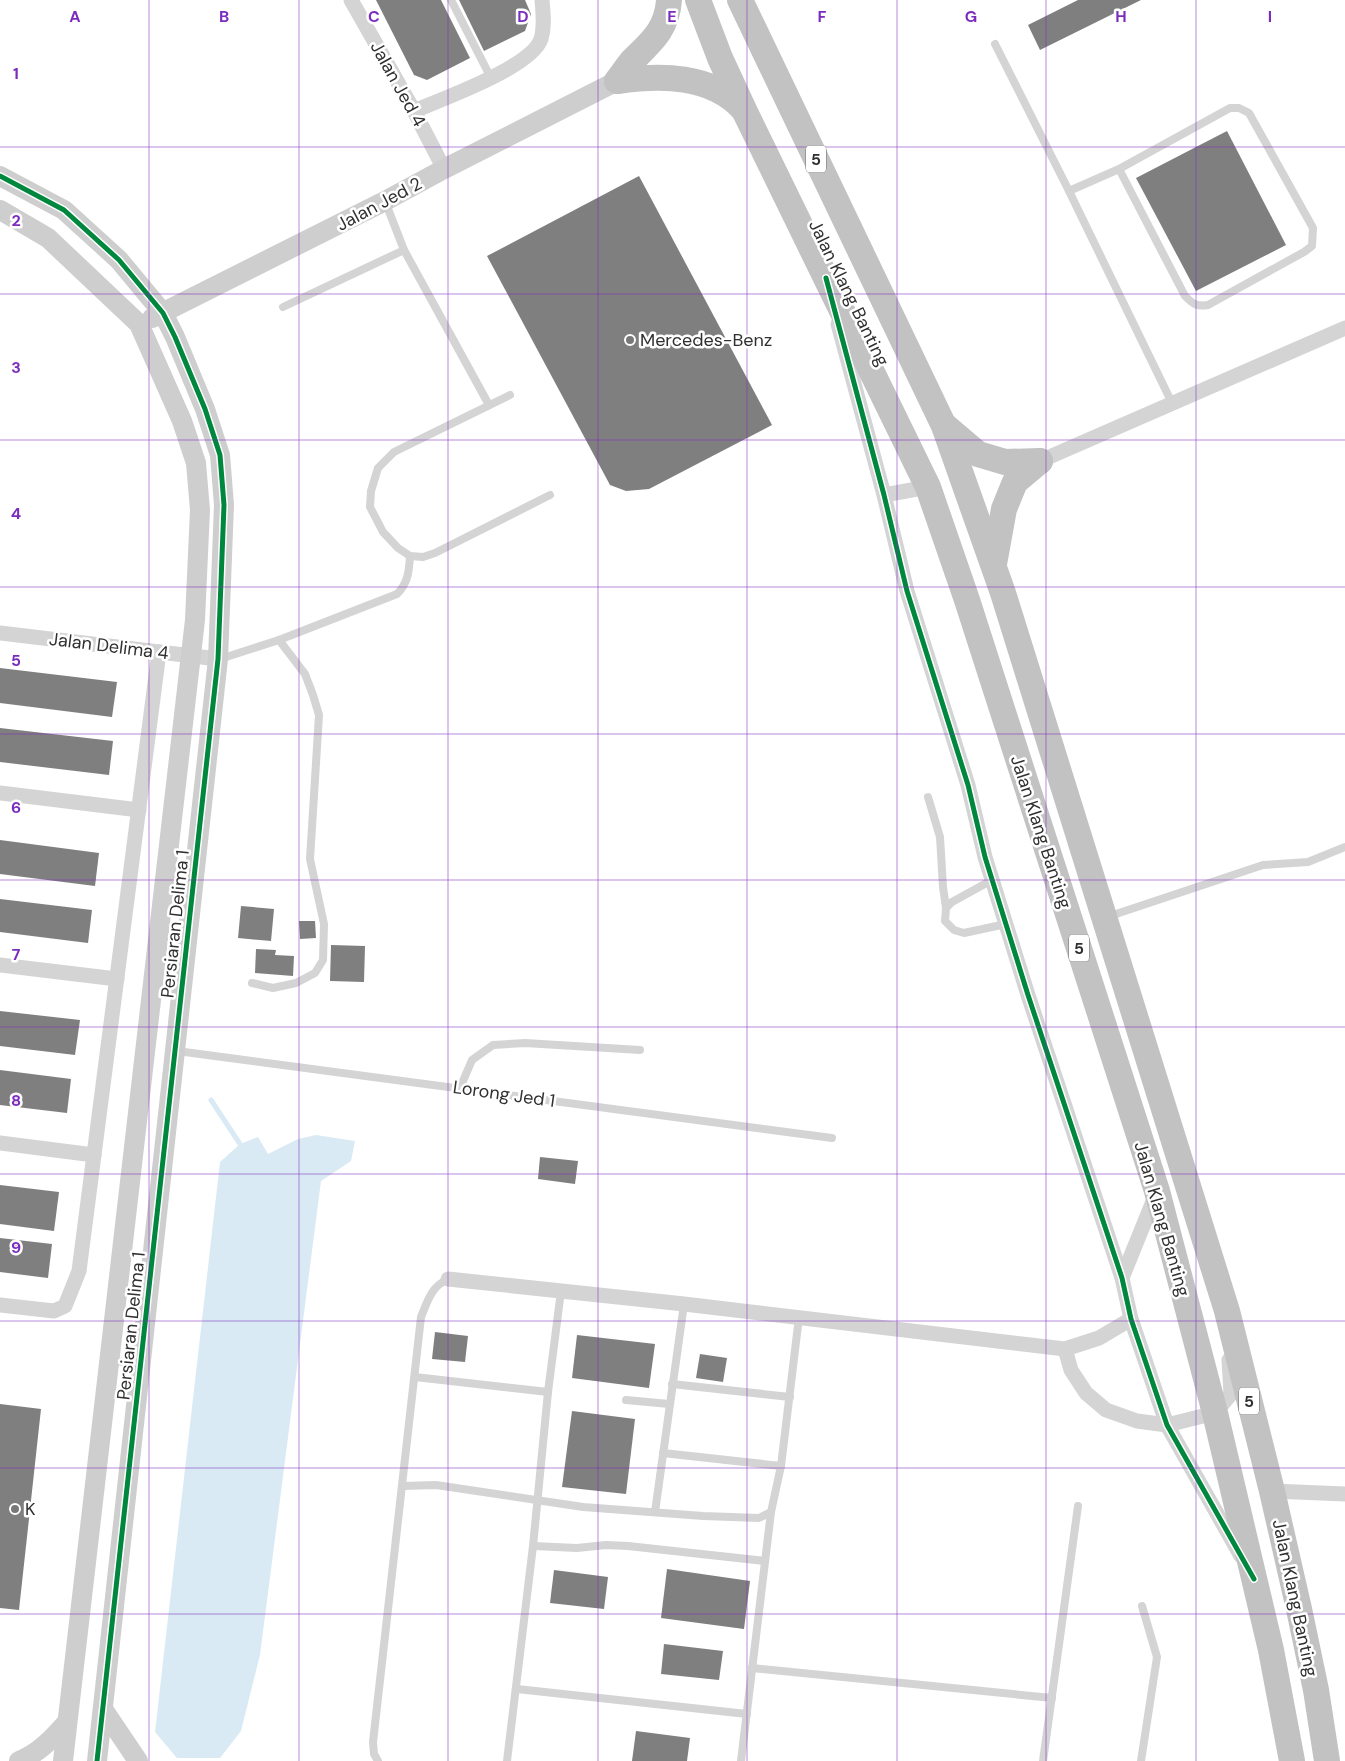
<svg xmlns="http://www.w3.org/2000/svg" width="1345" height="1761" font-family="'DM Sans',sans-serif">
	<style>
		.water { fill: #d9eaf4 }
		.lines { fill: none; stroke-linecap: round; stroke-linejoin: round }
		.stream { stroke: #d9eaf4; stroke-width: 5 }
		.building { fill: #7f7f7f }
		.lane { stroke: #d4d4d4; stroke-width: 8 }
		.street { stroke: #d4d4d4; stroke-width: 15 }
		.secondary { stroke: #cecece; stroke-width: 20 }
		.highway { stroke: #c2c2c2; stroke-width: 26 }
		.cycleway-casing { stroke: #fff; stroke-width: 8 }
		.cycleway { stroke: #00873e; stroke-width: 5 }
		.grid { fill: none; stroke: #7b2cbf; stroke-width: 1; stroke-opacity: 0.55 }
		.poi-dot { fill: #787878; stroke: #fff; stroke-width: 2 }
		.labels { text-anchor: middle; stroke-width: 5; stroke-linejoin: round; paint-order: stroke }
		.shield { fill: #fff; stroke: #6e6e6e; stroke-width: 1 }
		.shield-label { font-size: 16px; font-weight: bold; fill: #303030 }
		.street-label { font-size: 18px; fill: #303030; stroke: #fff }
		.poi-label { font-size: 18px; fill: #303030; stroke: #fff; text-anchor: start }
		.grid-label { font-size: 16px; text-anchor: middle; font-weight: bold; fill: #7b2cbf; stroke: #fff; stroke-width: 5; stroke-linejoin: round; paint-order: stroke }
	</style>
	<rect width="100%" height="100%" fill="#fff"/>
	<!-- water -->
	<polygon class="water" points="316,1135 355,1141 351,1161 321,1181 260,1655 241,1731 220,1758 177,1758 155,1732 220,1162 240,1144 258,1137 268,1154 298,1139"/>
	<g class="lines">
		<!-- stream -->
		<polyline class="stream" points="211,1100 240,1144"/>
	</g>
	<!-- building -->
	<g class="building">
		<polygon points="376,0 441,0 470,58 427,80 414,75"/>
		<polygon points="459,0 525,0 531,14 525,31 484,51"/>
		<polygon points="1078,0 1141,0 1040,50 1028,25"/>
		<polygon points="1227,131 1286,245 1196,291 1136,178"/>
		<polygon points="639,176 772,425 649,489 626,491 610,485 487,256"/>
		<polygon points="0,668 117,682 112,717 0,703"/>
		<polygon points="0,728 113,741 109,775 0,762"/>
		<polygon points="0,840 99,853 95,886 0,874"/>
		<polygon points="0,899 92,910 88,943 0,932"/>
		<polygon points="241,906 274,909 271,941 238,938"/>
		<polygon points="299,921 315,921 316,938 300,939"/>
		<polygon points="331,945 365,946 364,982 330,981"/>
		<polygon points="256,949 276,950 275,955 294,956 293,976 255,973"/>
		<polygon points="0,1011 80,1020 75,1055 0,1046"/>
		<polygon points="0,1070 71,1079 67,1113 0,1105"/>
		<polygon points="540,1157 578,1161 575,1184 538,1179"/>
		<polygon points="0,1185 59,1192 54,1231 0,1224"/>
		<polygon points="0,1238 52,1244 48,1278 0,1272"/>
		<polygon points="435,1332 468,1336 465,1362 432,1359"/>
		<polygon points="577,1335 655,1344 649,1388 572,1378"/>
		<polygon points="700,1354 727,1358 723,1382 696,1378"/>
		<polygon points="0,1404 41,1409 19,1610 0,1608"/>
		<polygon points="572,1411 635,1419 626,1494 562,1487"/>
		<polygon points="667,1569 750,1581 744,1629 661,1618"/>
		<polygon points="554,1570 608,1577 604,1609 550,1603"/>
		<polygon points="664,1644 723,1651 719,1680 661,1674"/>
		<polygon points="636,1731 690,1738 687,1761 632,1761"/>
	</g>
	<g class="lines">
		<!-- lane -->
		<g class="lane">
			<polyline points="451,0 491,78"/>
			<polyline points="995,44 1069,191 1172,403"/>
			<path d="M1069,191L1119,169L1230,108H1239L1249,113L1313,228L1312,246L1304,252L1208,305C1197,307 1193,304 1185,296L1119,169"/>
			<polyline points="385,201 404,250 489,405"/>
			<polyline points="283,307 404,250"/>
			<polyline points="510,395 394,452 378,468 371,491 370,507 383,532 398,548 410,556 423,557 435,553 550,495"/>
			<path d="M220,659L279,640L397,594C408,583 409,572 410,556"/>
			<polyline points="928,797 940,837 943,887 946,908 945,921 954,930 964,933 1006,924"/>
			<polyline points="946,908 952,902 992,880"/>
			<polyline points="1107,917 1263,865 1308,862 1345,847"/>
			<polyline points="252,983 273,988 296,983 315,973 323,960 324,924 310,859 319,715 313,695 305,674 279,640"/>
			<polyline points="177,1051 832,1138"/>
			<polyline points="460,1088 472,1060 493,1045 525,1043 640,1050"/>
			<polyline points="111,1360 139,1365"/>
			<polyline points="415,1377 548,1392"/>
			<polyline points="672,1384 790,1397"/>
			<polyline points="626,1400 669,1404"/>
			<polyline points="663,1453 781,1466"/>
			<polyline points="403,1486 436,1485 583,1507 703,1516 759,1518 771,1512 781,1466 799,1317"/>
			<polyline points="655,1512 684,1304"/>
			<polyline points="533,1546 577,1548 606,1545 628,1546 765,1561"/>
			<polyline points="752,1668 1052,1698"/>
			<polyline points="517,1689 747,1714"/>
			<path d="M378,1761L374,1754L373,1742L421,1317C428,1300 431,1287 448,1279"/>
			<polyline points="507,1761 533,1546 548,1392 561,1291"/>
			<polyline points="741,1761 771,1512"/>
			<polyline points="1043,1761 1078,1506"/>
			<polyline points="1141,1761 1157,1657 1142,1606"/>
		</g>
		<!-- street -->
		<g class="street">
			<polyline points="351,0 414,111 444,169"/>
			<path d="M414,111C442,99 532,67 541,39C545,26 543,13 542,0"/>
			<polyline points="838,324 884,495 907,591 968,785 985,857 1028,995 1122,1278 1131,1319 1167,1425 1241,1556"/>
			<polyline points="1040,461 1345,328"/>
			<polyline points="884,495 928,487"/>
			<polyline points="0,633 218,659"/>
			<polyline points="0,793 139,810"/>
			<polyline points="0,965 117,979"/>
			<polyline points="0,1143 94,1155"/>
			<polyline points="1122,1278 1156,1194"/>
			<polyline points="448,1279 684,1304 1065,1349 1099,1338 1131,1319"/>
			<polyline points="0,1305 54,1311 65,1306 79,1271 159,652"/>
			<polyline points="1065,1349 1071,1370 1086,1393 1106,1410 1137,1421 1167,1425 1215,1413 1231,1394 1229,1360"/>
			<polyline points="1272,1491 1345,1494"/>
		</g>
		<!-- secondary -->
		<g class="secondary">
			<polyline points="0,176 64,210 119,260 163,313 175,337 205,409 220,455 224,505 218,659 97,1761"/>
			<polyline points="0,210 48,238 139,324 182,421 196,463 200,510 195,620 63,1761"/>
			<polyline points="152,318 385,201 444,169 617,81"/>
			<polyline points="103,1709 138,1761"/>
			<path d="M19,1761C39,1753 53,1738 67,1722"/>
		</g>
		<!-- highway -->
		<g class="highway">
			<polyline points="698,0 720,58 745,112 928,487 967,600 1157,1191 1215,1413 1271,1650 1292,1761"/>
			<polyline points="740,0 944,426 1003,593 1227,1311 1272,1491 1299,1609 1316,1690 1327,1761"/>
			<path d="M617,81C660,75 711,74 743,109"/>
			<path d="M617,81C622,75 626,68 631,62C651,42 667,30 669,0"/>
			<polyline points="945,426 978,454 1005,462 1040,461"/>
			<polyline points="994,564 1004,509 1015,482 1040,461"/>
		</g>
		<defs>
			<g id="cycleway">
				<polyline points="0,176 64,210 119,260 163,313 175,337 205,409 220,455 224,505 218,659 97,1761"/>
				<polyline points="826,278 884,495 907,591 968,785 985,857 1028,995 1122,1278 1131,1319 1167,1425 1254,1579"/>
			</g>
		</defs>
		<!-- cycleway casing -->
		<use href="#cycleway" class="cycleway-casing"/>
		<!-- cycleway -->
		<use href="#cycleway" class="cycleway"/>
	</g>
	<!-- grid -->
	<path class="grid" d="M149,0V1761M299,0V1761M448,0V1761M598,0V1761M747,0V1761M897,0V1761M1046,0V1761M1196,0V1761M0,147H1345M0,294H1345M0,440H1345M0,587H1345M0,734H1345M0,880H1345M0,1027H1345M0,1174H1345M0,1321H1345M0,1468H1345M0,1614H1345"/>
	<!-- markers -->
	<g class="poi-dot">
		<circle cx="630" cy="340" r="5"/>
		<circle cx="15" cy="1509" r="5"/>
	</g>
	<g class="labels">
		<!-- shield labels -->
		<g class="shield">
			<rect x="806" y="145.5" width="20" height="27" rx="4"/>
			<rect x="1069" y="934.5" width="20" height="27" rx="4"/>
			<rect x="1239" y="1387.5" width="20" height="27" rx="4"/>
		</g>
		<g class="shield-label">
			<text x="816" y="165">5</text>
			<text x="1079" y="954">5</text>
			<text x="1249" y="1407">5</text>
		</g>
		<!-- street labels -->
		<g class="street-label">
			<text transform="translate(398 84) rotate(61)" y="6">Jalan Jed 4</text>
			<text transform="translate(379 204) rotate(-28)" y="6">Jalan Jed 2</text>
			<text transform="translate(849 293) rotate(64)" y="6">Jalan Klang Banting</text>
			<text transform="translate(109 646) rotate(7)" y="6">Jalan Delima 4</text>
			<text transform="translate(1041 832) rotate(72)" y="6">Jalan Klang Banting</text>
			<text transform="translate(175 924) rotate(-84)" y="6">Persiaran Delima 1</text>
			<text transform="translate(504 1094) rotate(8)" y="6">Lorong Jed 1</text>
			<text transform="translate(1162 1219) rotate(74)" y="6">Jalan Klang Banting</text>
			<text transform="translate(131 1326) rotate(-84)" y="6">Persiaran Delima 1</text>
			<text transform="translate(1295 1598) rotate(78)" y="6">Jalan Klang Banting</text>
		</g>
		<!-- poi labels -->
		<g class="poi-label">
			<text x="640" y="346">Mercedes-Benz</text>
			<text x="25" y="1515">K</text>
		</g>
	</g>
	<g class="grid-label">
		<text x="75" y="22">A</text>
		<text x="224" y="22">B</text>
		<text x="374" y="22">C</text>
		<text x="523" y="22">D</text>
		<text x="672" y="22">E</text>
		<text x="822" y="22">F</text>
		<text x="971" y="22">G</text>
		<text x="1121" y="22">H</text>
		<text x="1270" y="22">I</text>
		<text x="16" y="79">1</text>
		<text x="16" y="226">2</text>
		<text x="16" y="373">3</text>
		<text x="16" y="519">4</text>
		<text x="16" y="666">5</text>
		<text x="16" y="813">6</text>
		<text x="16" y="960">7</text>
		<text x="16" y="1106">8</text>
		<text x="16" y="1253">9</text>
	</g>
</svg>
